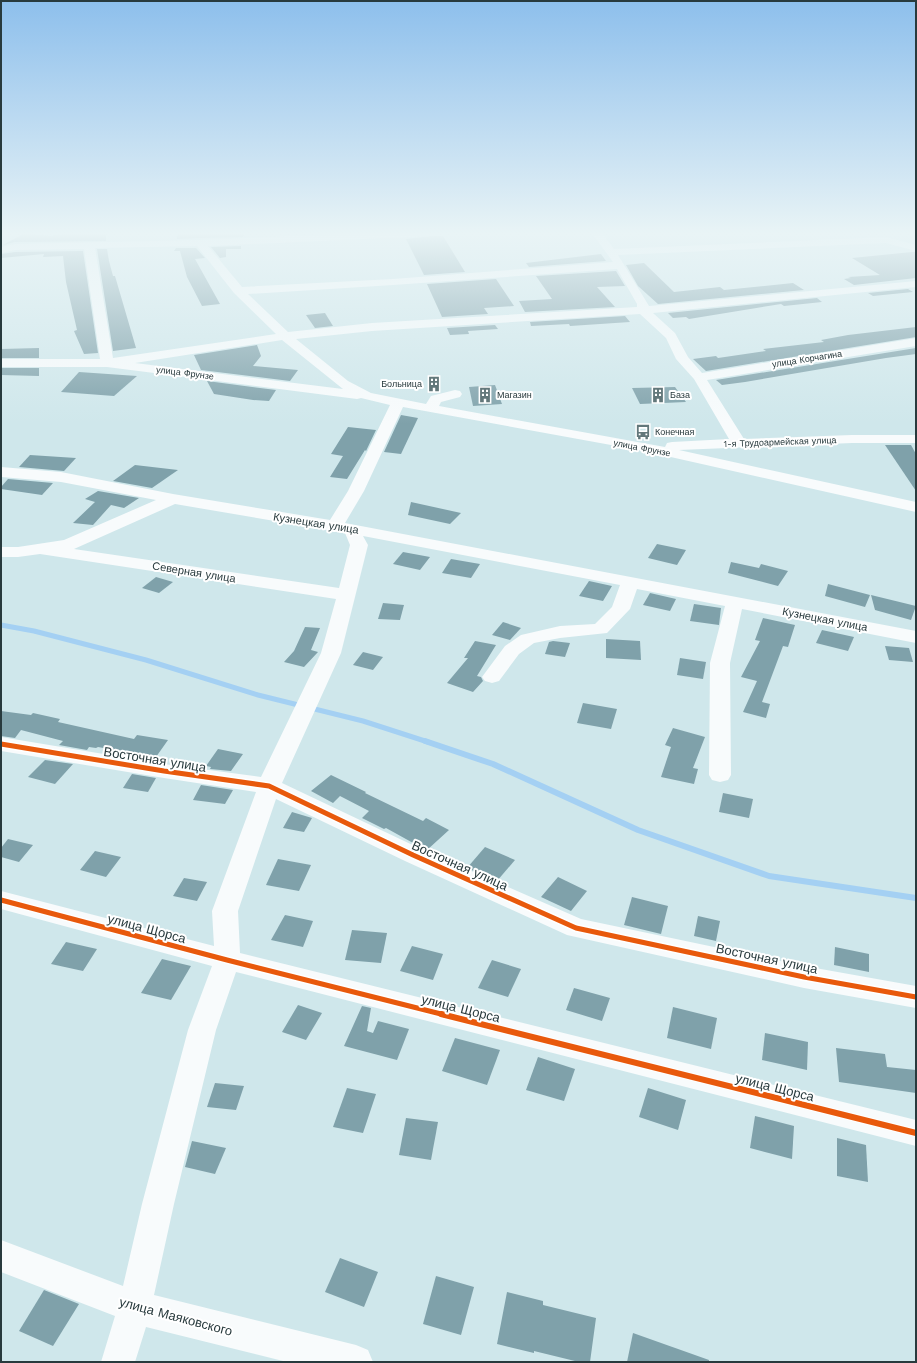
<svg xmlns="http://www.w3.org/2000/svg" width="917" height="1363" font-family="'Work Sans',sans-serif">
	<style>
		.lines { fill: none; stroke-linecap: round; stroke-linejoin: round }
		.stream-far1 { stroke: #a4d0f3; stroke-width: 5 }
		.stream { stroke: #a4d0f3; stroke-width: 6 }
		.building { fill: #7fa1aa }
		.minor { fill: #f8fbfc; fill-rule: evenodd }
		.cycleway-far1-casing { stroke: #fff; stroke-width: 8 }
		.cycleway-casing { stroke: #fff; stroke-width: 8 }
		.cycleway-far1 { stroke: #e8590c; stroke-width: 5 }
		.cycleway { stroke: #e8590c; stroke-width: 6 }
		.labels { text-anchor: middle; stroke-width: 4; stroke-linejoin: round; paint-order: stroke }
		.far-street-label { font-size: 9px; fill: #283a3d; stroke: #fff }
		.far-poi-label { font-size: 9px; fill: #283a3d; stroke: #fff; text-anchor: start }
		.street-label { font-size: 11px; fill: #283a3d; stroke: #fff }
		.near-street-label { font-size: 13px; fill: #283a3d; stroke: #fff }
	</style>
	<rect width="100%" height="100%" fill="#cfe7eb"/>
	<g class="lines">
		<!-- stream-far1 -->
		<polyline class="stream-far1" points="1,625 34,631 146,660 258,695 363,721 428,742"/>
		<!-- stream -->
		<polyline class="stream" points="425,741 493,764 638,830 769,876 916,898"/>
	</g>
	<!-- building -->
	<g class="building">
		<polygon points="244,233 243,237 200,238 177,239 177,236 182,234"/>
		<polygon points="23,234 52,236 54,235 106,234 106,241 15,242 3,245"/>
		<polygon points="432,236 443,236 465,272 424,275 406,239"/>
		<polygon points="241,246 241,249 226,249 226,257 220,258 211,247"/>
		<polygon points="176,248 196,248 205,258 195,259 220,304 202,306 187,277 180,251 174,251"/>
		<polygon points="97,249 107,249 109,261 113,276 115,276 136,348 113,351"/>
		<polygon points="83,251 98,353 84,354 74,331 77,330 66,282 63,256 43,257 44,254 1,258 1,254 15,252"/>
		<polygon points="912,252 916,252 916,278 854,285 844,279 851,278 848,277 880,275 852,258"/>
		<polygon points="601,254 606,261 529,267 526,263"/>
		<polygon points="644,263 674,292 720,287 724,290 793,283 804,290 658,304 638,286 626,265"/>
		<polygon points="616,271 625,286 597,287 615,307 525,312 519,301 552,299 536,276"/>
		<polygon points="496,279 514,306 484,308 488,314 442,317 427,284"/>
		<polygon points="908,289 913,292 873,296 868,293"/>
		<polygon points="817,298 822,302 784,306 781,304 689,319 686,317 673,318 668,313"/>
		<polygon points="325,313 333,326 315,328 306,315"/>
		<polygon points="625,316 630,322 570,326 569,324 531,326 530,322"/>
		<polygon points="495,325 498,329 468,331 469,334 450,335 447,328"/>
		<polygon points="916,327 916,337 706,371 693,359 716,356 718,358 766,351 763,349 824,342 821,340 848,335"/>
		<polygon points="257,345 261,356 253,366 298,370 290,381 201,370 194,355"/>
		<polygon points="39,348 39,358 1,358 1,349"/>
		<polygon points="916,348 916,354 886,358 745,382 722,385 716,380"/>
		<polygon points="1,368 39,368 39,376 1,375"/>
		<polygon points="79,372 137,376 114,396 61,392"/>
		<polygon points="207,381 276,390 269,401 253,400 214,394"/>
		<polygon points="495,385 502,404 473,406 469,387"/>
		<polygon points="675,387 686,402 640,404 632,388"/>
		<polygon points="401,415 418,418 401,454 384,452"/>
		<polygon points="348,427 376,430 366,451 365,450 347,479 330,477 343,456 331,454"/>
		<polygon points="885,445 911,445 916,454 916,491"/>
		<polygon points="30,455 76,458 64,471 19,467"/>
		<polygon points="135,465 178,470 152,488 113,481"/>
		<polygon points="8,479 53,483 42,495 1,489 1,487"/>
		<polygon points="98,491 139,498 124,508 111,505 93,525 73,523 95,502 85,499"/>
		<polygon points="411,502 461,513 450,524 408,515"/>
		<polygon points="657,544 686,550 677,565 648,558"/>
		<polygon points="403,552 430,557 420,570 393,564"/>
		<polygon points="451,559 480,564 471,578 442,573"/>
		<polygon points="731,562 759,568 761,564 788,571 778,586 728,573"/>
		<polygon points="156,577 173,582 159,593 142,588"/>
		<polygon points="589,581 612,586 603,601 579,596"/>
		<polygon points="828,584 870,595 865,607 825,596"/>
		<polygon points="650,593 676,599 670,611 643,605"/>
		<polygon points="871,595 916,606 911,620 875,610"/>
		<polygon points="383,603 404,605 400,620 378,619"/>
		<polygon points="694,604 721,608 719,625 690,621"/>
		<polygon points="763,618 795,625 788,647 783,646 762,702 770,704 766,718 743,712 757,681 741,677 760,641 755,640"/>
		<polygon points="503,622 521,628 510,640 492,635"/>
		<polygon points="305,627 320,628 311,650 318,652 304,667 284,662 294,651"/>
		<polygon points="822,630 854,637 848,651 816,643"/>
		<polygon points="606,639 640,641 641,660 606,658"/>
		<polygon points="475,641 496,645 477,676 481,677 483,681 473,692 447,683 468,658 464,658"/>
		<polygon points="553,641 570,643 565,657 545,654 549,642"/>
		<polygon points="885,646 909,648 913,662 889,660"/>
		<polygon points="363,652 383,657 373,670 353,665"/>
		<polygon points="680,658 706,662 703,679 677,675"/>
		<polygon points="583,703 617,709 611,729 577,723"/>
		<polygon points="1,711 31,715 33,713 60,719 58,722 134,739 137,735 168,740 156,757 98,747 96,748 89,747 87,750 59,745 63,741 21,730 15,738 1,736"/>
		<polygon points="673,728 705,737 693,768 698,769 694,784 661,777 671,747 665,745"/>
		<polygon points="218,749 243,754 231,771 210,769 211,767 206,766"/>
		<polygon points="45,760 73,764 55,784 28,777"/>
		<polygon points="132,774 156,778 148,792 123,788"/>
		<polygon points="331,775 366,792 365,793 423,821 426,818 449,830 427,850 424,849 386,828 384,829 362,818 369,811 340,796 333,803 311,791"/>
		<polygon points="201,785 233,790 225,804 193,800"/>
		<polygon points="723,793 753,799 749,818 719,812"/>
		<polygon points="292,812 312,818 304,832 283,828"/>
		<polygon points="8,839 33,845 19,862 1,857 1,848"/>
		<polygon points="485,847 515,860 497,881 467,868"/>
		<polygon points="95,851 121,857 106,877 80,870"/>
		<polygon points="278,859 311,865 299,891 266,885"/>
		<polygon points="558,877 587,891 571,911 541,897"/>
		<polygon points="184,878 207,882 197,901 173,896"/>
		<polygon points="632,897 668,906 661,934 624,925"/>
		<polygon points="285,915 313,921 303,947 271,940"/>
		<polygon points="698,916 720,921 716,941 694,936"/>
		<polygon points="352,930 387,933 381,963 345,960"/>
		<polygon points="66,942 97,949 83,971 51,964"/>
		<polygon points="412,946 443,954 433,980 400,971"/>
		<polygon points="835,947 869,954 869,972 834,965"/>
		<polygon points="162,959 191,966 171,1000 141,993"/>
		<polygon points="492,960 521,969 508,997 478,988"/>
		<polygon points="574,988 610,998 602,1021 566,1010"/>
		<polygon points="298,1005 322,1013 306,1040 282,1032"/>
		<polygon points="362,1006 371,1008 367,1031 373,1033 378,1021 409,1029 397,1060 344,1046"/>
		<polygon points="673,1007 717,1018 711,1049 667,1038"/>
		<polygon points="765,1033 808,1042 807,1070 762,1060"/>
		<polygon points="455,1038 500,1050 487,1085 442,1071"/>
		<polygon points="836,1048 885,1054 887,1067 916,1070 916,1093 839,1082"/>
		<polygon points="538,1057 575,1069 564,1101 526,1090"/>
		<polygon points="215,1083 244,1086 236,1110 207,1107"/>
		<polygon points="347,1088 376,1094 363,1133 333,1127"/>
		<polygon points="648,1088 686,1100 678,1130 639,1117"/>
		<polygon points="755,1116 794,1126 792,1159 750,1148"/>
		<polygon points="406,1118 438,1122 431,1160 399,1155"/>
		<polygon points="837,1138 866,1145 868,1182 837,1176"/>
		<polygon points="192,1141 226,1148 215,1174 185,1167"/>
		<polygon points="340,1258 378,1272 364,1307 325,1292"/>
		<polygon points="436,1276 474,1287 461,1335 423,1324"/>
		<polygon points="44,1290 79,1304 53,1346 19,1331"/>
		<polygon points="507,1292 543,1301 543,1305 596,1318 590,1362 579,1362 534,1351 534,1353 497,1344"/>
		<polygon points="633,1333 709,1360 709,1362 627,1362"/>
	</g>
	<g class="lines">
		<!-- minor -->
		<path class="minor" d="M358,233H435L430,236L208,246L242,287L393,279L613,262L592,233H602L614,249L886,237L916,245V251L886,243L618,255L649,306L916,281V287L653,313L675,333L688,357L702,373L916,338V346L707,380L744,439L852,435H916V443H852L679,450L916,502V512L644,451L403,407L364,491L345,523L916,631V643L742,609L730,663L731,775L728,780L720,782L712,780L709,775L710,663L725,606L637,589L630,609L607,633L560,638L534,643L519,654L499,681L492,683L485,681L482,677L505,646L521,635L560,626L595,624L612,607L620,585L363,536L368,545L341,653L282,783L421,849L581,919L804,966L916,986V1008L804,988L567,935L405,861L276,799L238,911L240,953L916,1120V1146L236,972L216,1030L174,1204L154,1295L356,1345L368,1350L373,1362H287L146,1327L135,1362H101L115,1316L1,1272V1240L123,1286L142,1204L188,1030L212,966L1,909V891L214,946L212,911L256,792L164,778L1,751V737L164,764L261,777L321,653L336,599L40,554L18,557H1V547H18L64,540L156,500L61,482L1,477V467L61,472L173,494L330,520L348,491L390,405L361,398L357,399L107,367H1V359H100L84,249L15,250L1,253V247L15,244L200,240ZM197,246L234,293L276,334L113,358L95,248ZM617,269L637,304V307L372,323L288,332L248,294L393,285ZM640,314L666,338L676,359L694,379L729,439L672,442L667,443L665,447L439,406L441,402L460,397L462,394L460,391L455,390L431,396L426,404L371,393L348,381L296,339L372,331ZM282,340L343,389L135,363ZM175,504L345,533L350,545L339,588L74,549Z"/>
		<defs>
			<g id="cycleway-far1">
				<polyline points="1,744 164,771 269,786 413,855 576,928 804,977 916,997"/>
				<polyline points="1,900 227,960 445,1015"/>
			</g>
			<polyline id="cycleway" points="441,1014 916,1133"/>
		</defs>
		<!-- cycleway-far1 casing -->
		<use href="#cycleway-far1" class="cycleway-far1-casing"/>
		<!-- cycleway casing -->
		<use href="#cycleway" class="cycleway-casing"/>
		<!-- cycleway-far1 -->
		<use href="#cycleway-far1" class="cycleway-far1"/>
		<!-- cycleway -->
		<use href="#cycleway" class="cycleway"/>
	</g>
	<!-- sky -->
	<linearGradient id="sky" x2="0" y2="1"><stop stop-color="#8dbfec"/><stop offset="0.55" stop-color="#e9f4f6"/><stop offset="1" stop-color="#e9f4f6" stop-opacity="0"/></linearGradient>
	<rect width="917" height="424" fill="url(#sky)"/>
	<!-- icons -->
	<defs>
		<symbol id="building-bare" viewBox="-9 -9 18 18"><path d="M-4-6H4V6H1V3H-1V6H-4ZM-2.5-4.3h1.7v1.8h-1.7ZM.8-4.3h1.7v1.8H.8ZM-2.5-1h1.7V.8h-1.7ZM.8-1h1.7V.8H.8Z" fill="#62777a" stroke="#fff" stroke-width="2.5" paint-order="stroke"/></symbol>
		<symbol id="bus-bare" viewBox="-9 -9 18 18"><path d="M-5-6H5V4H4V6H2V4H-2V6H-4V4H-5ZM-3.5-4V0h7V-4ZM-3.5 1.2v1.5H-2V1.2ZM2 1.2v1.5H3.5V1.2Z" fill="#62777a" stroke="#fff" stroke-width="2.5" paint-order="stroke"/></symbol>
	</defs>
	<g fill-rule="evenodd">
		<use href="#building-bare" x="423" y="373" width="22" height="22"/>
		<use href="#building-bare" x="474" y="384" width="22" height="22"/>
		<use href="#building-bare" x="647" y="384" width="22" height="22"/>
		<use href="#bus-bare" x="632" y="421" width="22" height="22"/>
	</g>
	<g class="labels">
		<!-- far-street labels -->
		<g class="far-street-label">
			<text transform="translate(807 359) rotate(-9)" y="3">улица Корчагина</text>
			<text transform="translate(185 373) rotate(7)" y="3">улица Фрунзе</text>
			<text transform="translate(780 442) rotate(-2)" y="3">1-я Трудоармейская улица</text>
			<text transform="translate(642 448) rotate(11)" y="3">улица Фрунзе</text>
		</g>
		<!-- far-poi labels -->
		<g class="far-poi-label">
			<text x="422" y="387" text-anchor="end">Больница</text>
			<text x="497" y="398">Магазин</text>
			<text x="670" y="398">База</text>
			<text x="655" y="435">Конечная</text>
		</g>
		<!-- street labels -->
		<g class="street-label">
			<text transform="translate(316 523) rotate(9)" y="4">Кузнецкая улица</text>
			<text transform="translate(194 572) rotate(9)" y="4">Северная улица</text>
			<text transform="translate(825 619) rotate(11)" y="4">Кузнецкая улица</text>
		</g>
		<!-- near-street labels -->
		<g class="near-street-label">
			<text transform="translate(155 759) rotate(9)" y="5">Восточная улица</text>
			<text transform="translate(460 865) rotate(24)" y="5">Восточная улица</text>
			<text transform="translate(147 928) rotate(15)" y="5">улица Щорса</text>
			<text transform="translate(767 958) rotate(12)" y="5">Восточная улица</text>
			<text transform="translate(461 1008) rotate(14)" y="5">улица Щорса</text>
			<text transform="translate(775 1087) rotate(14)" y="5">улица Щорса</text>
			<text transform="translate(176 1316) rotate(15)" y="5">улица Маяковского</text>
		</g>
	</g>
	<!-- border -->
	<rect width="917" height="1363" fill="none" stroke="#283a3d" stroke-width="4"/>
</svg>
